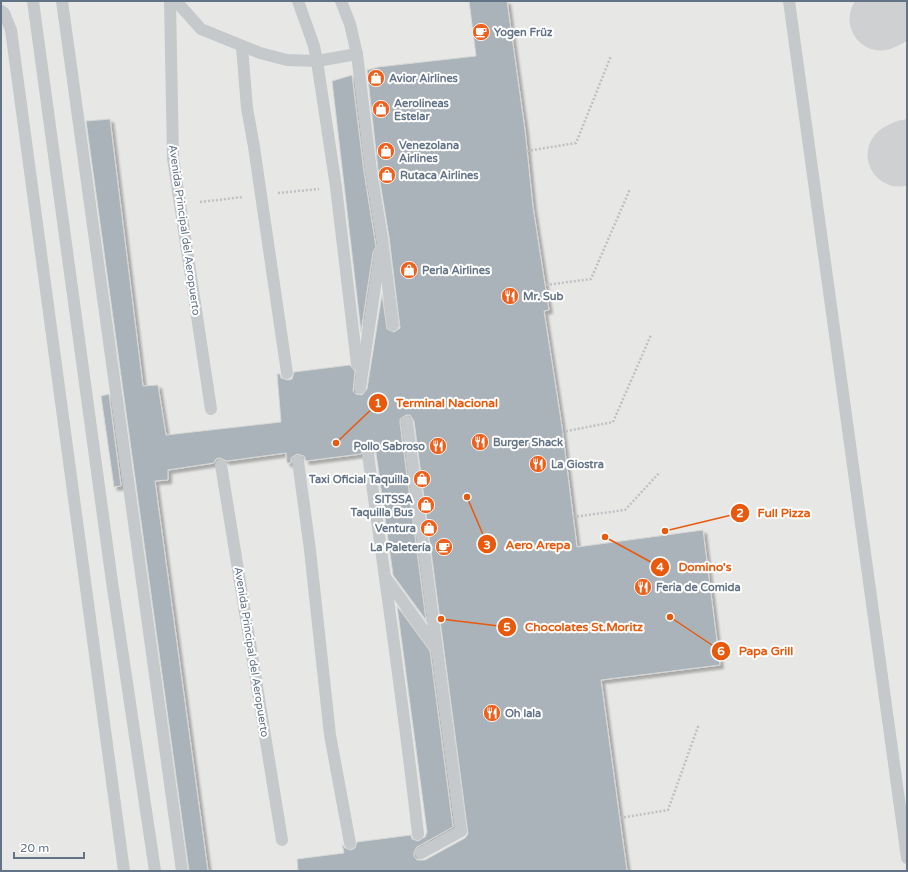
<svg xmlns="http://www.w3.org/2000/svg" width="908" height="872" font-family="'Varela Round',sans-serif">
	<style>
		.built { fill: #e7e8e6 }
		.lines { fill: none; stroke-linecap: round; stroke-linejoin: round }
		.taxiway { stroke: #ced0d2; stroke-width: 63 }
		.building { fill: #abb3ba; stroke: #d7d8d5; filter: url(#shadow) }
		.path { stroke: #bfc0c3; stroke-width: 2.5; stroke-dasharray: 2 2; stroke-linecap: butt }
		.lane { stroke: #c5c9cc; stroke-width: 12 }
		.labels { text-anchor: middle; stroke-width: 4; stroke-linejoin: round; paint-order: stroke }
		.poi-label { font-size: 11px; font-weight: bold; fill: #637386; stroke: #fff; text-anchor: start }
		.street-label { font-size: 11px; fill: #637386; stroke: #fff }
		.leader { fill: none; stroke: #e8590c; stroke-width: 1.5 }
		.callout-dot { fill: #e8590c; stroke: #fff; stroke-width: 1.5 }
		.mark-label { font-size: 12px; text-anchor: middle; font-weight: bold; fill: #fff }
		.callout-label { font-size: 12px; text-anchor: middle; font-weight: bold; fill: #e8590c; stroke: #fff; stroke-width: 4; stroke-linejoin: round; paint-order: stroke }
	</style>
	<defs>
		<filter id="shadow"><feDropShadow dx="3.5" dy="3.5" stdDeviation="1" flood-color="#0004"/></filter>
	</defs>
	<rect width="100%" height="100%" fill="#f6f6f2"/>
	<!-- built -->
	<rect class="built" x="1" y="1" width="906" height="870"/>
	<g class="lines">
		<!-- taxiway -->
		<g class="taxiway">
			<polyline points="881,19 907,5"/>
			<polyline points="899,155 907,151"/>
		</g>
	</g>
	<!-- building -->
	<g class="building">
		<polygon points="469,1 507,1 525,130 533,207 549,310 544,311 561,420 577,547 703,530 720,665 601,680 627,871 298,871 297,859 344,853 342,844 345,848 351,850 355,848 357,842 411,835 412,839 418,841 425,837 427,832 397,606 430,651 453,827 417,847 414,852 414,856 417,860 425,860 465,838 468,834 414,421 410,415 406,415 400,419 400,423 426,620 393,575 376,453 371,447 364,448 361,454 306,461 304,456 297,454 291,458 291,463 287,463 286,453 227,461 220,458 216,459 214,463 168,470 168,480 155,481 208,871 189,871 86,121 110,119 143,386 158,385 166,435 281,422 277,374 280,374 281,378 288,380 292,379 294,372 350,365 355,371 353,391 356,394 362,395 367,389 382,294 387,329 394,332 400,328 389,237 378,170 367,70 378,67 476,56"/>
		<polygon points="352,75 364,172 376,247 373,252 361,332 332,81"/>
		<polygon points="109,394 121,486 114,487 101,396"/>
	</g>
	<g class="lines">
		<!-- path -->
		<g class="path">
			<polyline points="527,151 576,143 611,56"/>
			<polyline points="278,193 319,189"/>
			<polyline points="200,202 243,197"/>
			<polyline points="546,285 591,279 630,189"/>
			<polyline points="562,432 613,422 651,335"/>
			<polyline points="573,517 625,510 660,472"/>
			<polyline points="620,818 668,810 699,724"/>
		</g>
		<!-- lane -->
		<g class="lane">
			<polyline points="33,1 112,582 155,871"/>
			<polyline points="62,1 182,871"/>
			<polyline points="170,1 173,158 211,409"/>
			<polyline points="176,1 201,29 260,53 287,60 317,61 357,54"/>
			<polyline points="298,1 314,46 317,61 336,187 357,364"/>
			<polyline points="341,1 350,24 357,54 371,171 382,238 393,325"/>
			<polyline points="789,1 907,858"/>
			<polyline points="1,11 4,13 11,30 124,871"/>
			<polyline points="242,47 247,108 254,147 287,373"/>
			<polyline points="360,388 380,253"/>
			<polyline points="407,422 461,831 421,853"/>
			<path d="M368,454C385,581 404,707 418,834"/>
			<polyline points="298,461 310,550 330,735 350,843"/>
			<polyline points="221,465 282,840"/>
			<polyline points="385,577 435,646"/>
		</g>
	</g>
	<!-- icons -->
	<defs>
		<symbol id="cafe-disc" viewBox="-11 -11 22 22"><circle r="9.5" fill="#ee601b" stroke="#fff"/><path d="M-5.5-4.5H6V0H3Q3 3.5 0 3.5H-2.5Q-5.5 3.5-5.5 0ZM3-3.2v2h1.7v-2ZM-6 4.5H4V6H-6Z" fill="#fff"/></symbol>
		<symbol id="shop-disc" viewBox="-11 -11 22 22"><circle r="9.5" fill="#ee601b" stroke="#fff"/><path d="M-5-2.5h2.3a2.7 3.5 0 0 1 5.4 0H5L5.5 6h-11ZM-1.5-2.5h3a1.5 2.3 0 0 0-3 0Z" fill="#fff"/></symbol>
		<symbol id="restaurant-disc" viewBox="-11 -11 22 22"><circle r="9.5" fill="#ee601b" stroke="#fff"/><path d="M-5-6h1v4h1v-4h1v4h1v-4h1v5L-1.5 .5V6h-2V.5L-5-1ZM5-6V6H3V1.5H1.5Q1.5-4 5-6Z" fill="#fff"/></symbol>
	</defs>
	<g fill-rule="evenodd">
		<use href="#cafe-disc" x="471" y="22" width="20" height="20"/>
		<use href="#shop-disc" x="366" y="68" width="20" height="20"/>
		<use href="#shop-disc" x="371" y="99" width="20" height="20"/>
		<use href="#shop-disc" x="376" y="141" width="20" height="20"/>
		<use href="#shop-disc" x="377" y="165" width="20" height="20"/>
		<use href="#shop-disc" x="399" y="260" width="20" height="20"/>
		<use href="#restaurant-disc" x="500" y="286" width="20" height="20"/>
		<use href="#restaurant-disc" x="470" y="432" width="20" height="20"/>
		<use href="#restaurant-disc" x="428" y="436" width="20" height="20"/>
		<use href="#restaurant-disc" x="528" y="454" width="20" height="20"/>
		<use href="#shop-disc" x="412" y="469" width="20" height="20"/>
		<use href="#shop-disc" x="416" y="495" width="20" height="20"/>
		<use href="#shop-disc" x="419" y="518" width="20" height="20"/>
		<use href="#cafe-disc" x="434" y="537" width="20" height="20"/>
		<use href="#restaurant-disc" x="633" y="577" width="20" height="20"/>
		<use href="#restaurant-disc" x="482" y="703" width="20" height="20"/>
	</g>
	<g class="labels">
		<!-- poi labels -->
		<g class="poi-label">
			<text x="494" y="36">Yogen Früz</text>
			<text x="389" y="82">Avior Airlines</text>
			<text x="394" y="107">Aerolineas<tspan x="394" dy="13">Estelar</tspan></text>
			<text x="399" y="149">Venezolana<tspan x="399" dy="13">Airlines</tspan></text>
			<text x="400" y="179">Rutaca Airlines</text>
			<text x="422" y="274">Perla Airlines</text>
			<text x="523" y="300">Mr. Sub</text>
			<text x="493" y="446">Burger Shack</text>
			<text x="425" y="450" text-anchor="end">Pollo Sabroso</text>
			<text x="551" y="468">La Giostra</text>
			<text x="409" y="483" text-anchor="end">Taxi Oficial Taquilla</text>
			<text x="413" y="503" text-anchor="end">SITSSA<tspan x="413" dy="13">Taquilla Bus</tspan></text>
			<text x="416" y="532" text-anchor="end">Ventura</text>
			<text x="431" y="551" text-anchor="end">La Paletería</text>
			<text x="656" y="591">Feria de Comida</text>
			<text x="505" y="717">Oh lala</text>
		</g>
		<!-- street labels -->
		<g class="street-label">
			<text transform="translate(185 230) rotate(82)" y="4">Avenida Principal del Aeropuerto</text>
			<text transform="translate(252 652) rotate(81)" y="4">Avenida Principal del Aeropuerto</text>
		</g>
	</g>
	<!-- callouts -->
	<path class="leader" d="M336 443L378 403M665 531L740 513M467 497L487 544M605 537L660 567M441 619L507 627M670 617L721 651"/>
	<g class="callout-dot">
		<circle cx="336" cy="443" r="4"/>
		<circle cx="665" cy="531" r="4"/>
		<circle cx="467" cy="497" r="4"/>
		<circle cx="605" cy="537" r="4"/>
		<circle cx="441" cy="619" r="4"/>
		<circle cx="670" cy="617" r="4"/>
		<circle cx="378" cy="403" r="10"/>
		<circle cx="740" cy="513" r="10"/>
		<circle cx="487" cy="544" r="10"/>
		<circle cx="660" cy="567" r="10"/>
		<circle cx="507" cy="627" r="10"/>
		<circle cx="721" cy="651" r="10"/>
	</g>
	<g class="mark-label">
		<text x="378" y="407">1</text>
		<text x="740" y="517">2</text>
		<text x="487" y="549">3</text>
		<text x="660" y="571">4</text>
		<text x="507" y="631">5</text>
		<text x="721" y="655">6</text>
	</g>
	<g class="callout-label">
		<text x="447" y="407">Terminal Nacional</text>
		<text x="784" y="517">Full Pizza</text>
		<text x="538" y="549">Aero Arepa</text>
		<text x="705" y="571">Domino's</text>
		<text x="584" y="631">Chocolates St.Moritz</text>
		<text x="766" y="655">Papa Grill</text>
	</g>
	<!-- border -->
	<rect width="908" height="872" fill="none" stroke="#637386" stroke-width="4"/>
	<!-- scale -->
	<path d="M14 852v6h70v-6" fill="none" stroke="#637386" stroke-width="2"/>
	<text x="20" y="852" font-size="12" fill="#637386" stroke="#ffffff" stroke-width="3" paint-order="stroke">20 m</text>
</svg>
